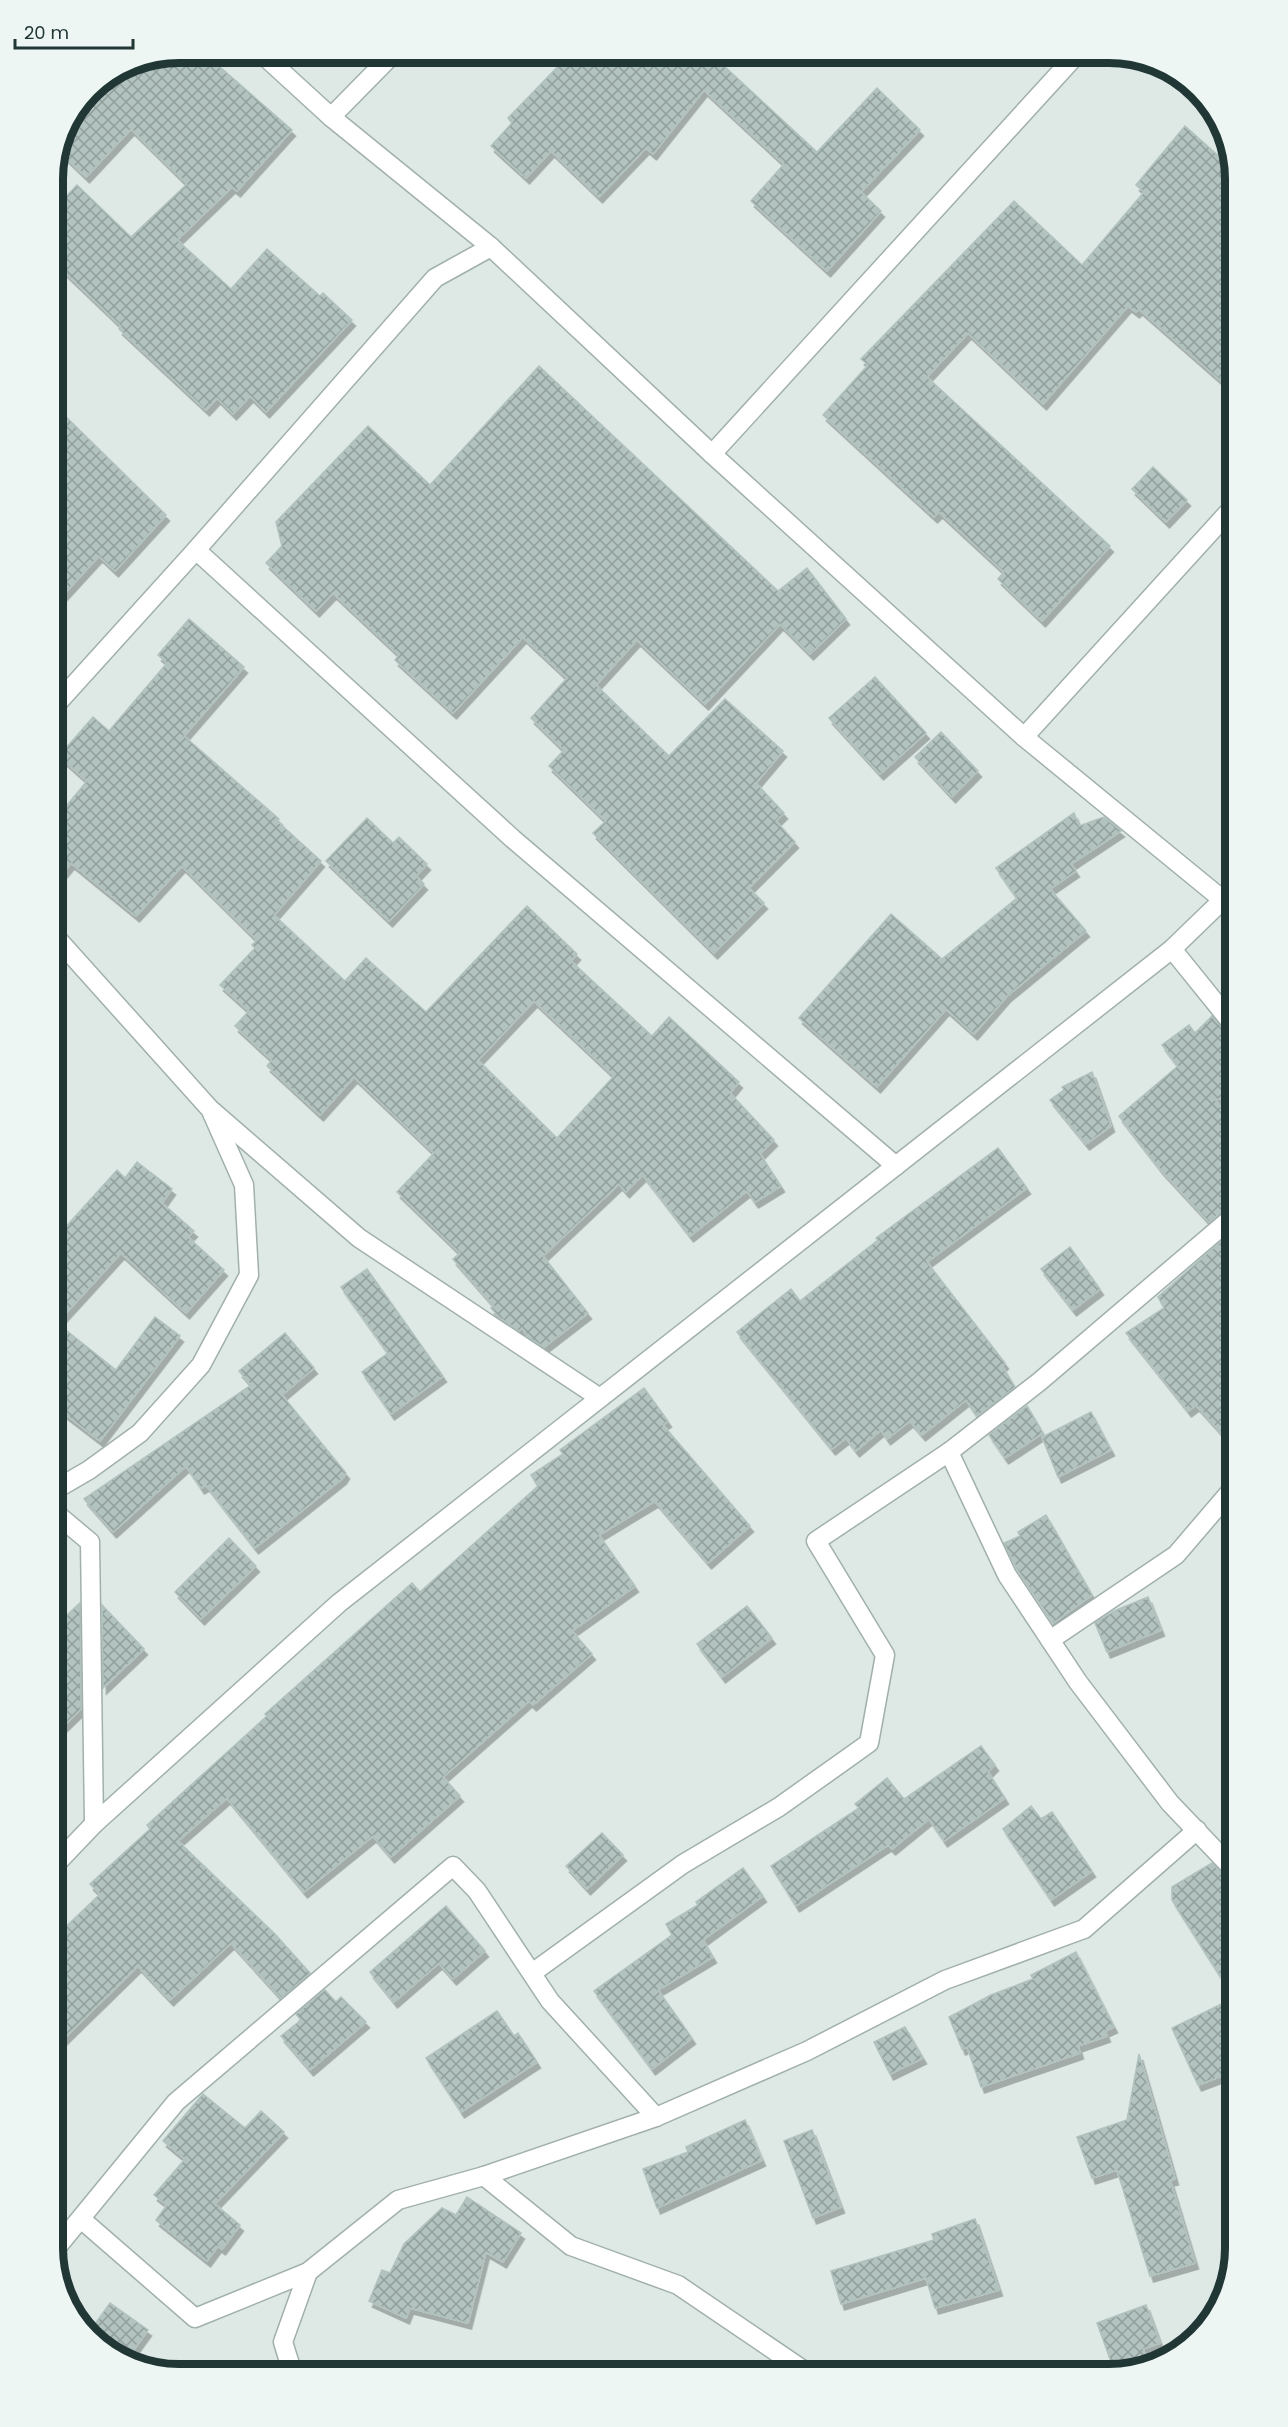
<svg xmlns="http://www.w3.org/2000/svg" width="1288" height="2427" font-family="Poppins,sans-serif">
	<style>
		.building { fill: url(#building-cross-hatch); stroke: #b1c2be; stroke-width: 1.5; fill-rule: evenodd; filter: url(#shadow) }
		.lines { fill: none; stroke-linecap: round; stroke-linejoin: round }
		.minor-casing { stroke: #a1b0ad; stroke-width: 21 }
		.minor { stroke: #fff; stroke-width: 18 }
		.rim { fill: none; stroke: #203735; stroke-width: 8 }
	</style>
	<defs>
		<pattern id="building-cross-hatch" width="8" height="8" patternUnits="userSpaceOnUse" patternTransform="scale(1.5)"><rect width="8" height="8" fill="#b3c3bf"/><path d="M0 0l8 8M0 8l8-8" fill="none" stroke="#919f9c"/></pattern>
		<filter id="shadow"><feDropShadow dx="3.5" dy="6" stdDeviation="0" flood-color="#0004"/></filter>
	</defs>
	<rect width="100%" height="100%" fill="#dee9e6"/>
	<!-- building -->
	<g class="building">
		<polygon points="179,52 204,53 292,130 237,191 232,187 177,240 231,289 267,249 320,296 323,293 352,320 266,412 250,396 233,414 217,398 206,410 119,329 121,326 53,261 53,210 77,185 131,237 187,184 131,129 86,177 58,150 62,130 83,100 98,84 131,62"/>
		<polygon points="571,53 710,53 817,152 877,88 920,130 861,192 881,211 827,271 751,201 784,164 704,90 653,154 646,148 599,197 551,151 526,178 491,146 512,123 508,118"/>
		<polygon points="1185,126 1233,169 1236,179 1236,394 1139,309 1136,312 1128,306 1043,404 968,333 927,377 1110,546 1042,621 998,579 1004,572 939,512 934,517 823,415 868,365 861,359 1014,201 1082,265 1144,192 1136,185"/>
		<polygon points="539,366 778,591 807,568 846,619 810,654 780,624 705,704 637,640 596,685 669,756 725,699 783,751 756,783 784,813 776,821 795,842 749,888 764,903 714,953 593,833 606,821 549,766 564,750 531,718 567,678 523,637 453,713 395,660 399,655 333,593 316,611 266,563 282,546 276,522 368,426 430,485"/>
		<polygon points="53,404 166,515 115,571 99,556 53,606"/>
		<polygon points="1153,467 1187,500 1166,522 1132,489"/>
		<path d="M189,619L244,667L184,736L279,819L277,821L321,861L274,915L345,981L366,958L426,1012L527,906L577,954L571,961L652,1036L669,1017L739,1082L730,1093L774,1140L760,1154L781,1186L755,1202L747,1191L690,1236L643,1175L626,1192L619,1184L543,1256L588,1313L544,1347L529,1338L522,1328L519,1331L499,1317L491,1308L494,1306L453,1259L460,1253L397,1192L434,1153L354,1077L320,1115L267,1066L272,1060L235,1026L249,1011L220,985L255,948L252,945L257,940L182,866L136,916L71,863L53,885V822L87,781L59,756L93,717L109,731L167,663L158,655ZM534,1001L614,1076L557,1138L478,1060Z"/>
		<polygon points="875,677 926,733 880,774 829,718"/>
		<polygon points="941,732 978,771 952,797 915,757"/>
		<polygon points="1074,813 1079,826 1104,817 1121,831 1071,864 1076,871 1050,889 1086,931 1007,996 974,1034 946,1009 877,1087 799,1018 891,914 942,959 1017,898 996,868"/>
		<polygon points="367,818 393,843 399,837 427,864 416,876 424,884 389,921 326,861"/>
		<polygon points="1212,1016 1227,1034 1236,1038 1236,1094 1215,1100 1235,1124 1235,1204 1228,1206 1209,1222 1160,1169 1119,1116 1178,1066 1162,1045 1189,1025 1195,1033"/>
		<polygon points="1092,1072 1111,1126 1086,1144 1050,1100 1064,1090 1062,1087"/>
		<polygon points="998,1148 1027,1188 927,1262 1005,1363 1002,1366 1015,1387 977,1416 966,1400 922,1435 910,1421 887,1439 881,1430 856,1451 846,1438 832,1449 737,1332 791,1289 800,1301 878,1240 876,1238"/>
		<polygon points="137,1162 172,1189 162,1203 194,1231 188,1237 224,1270 186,1313 121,1253 57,1323 116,1370 155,1317 180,1336 100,1441 53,1405 53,1241 117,1170 125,1178"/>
		<polygon points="1235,1229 1235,1448 1196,1405 1188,1411 1126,1333 1164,1308 1158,1297"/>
		<polygon points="1070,1247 1100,1289 1073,1310 1041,1269"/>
		<polygon points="367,1269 443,1376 391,1414 362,1372 388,1353 341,1287"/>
		<polygon points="285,1333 314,1368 282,1395 346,1473 343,1478 255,1548 206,1485 201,1488 186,1466 113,1532 84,1499 251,1385 239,1371"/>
		<polygon points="644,1388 668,1421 663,1425 750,1526 708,1563 655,1501 599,1535 635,1586 572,1631 592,1654 533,1705 529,1701 443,1777 460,1796 391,1857 373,1836 304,1892 227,1798 178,1841 275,1934 310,1973 281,1998 231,1943 170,2000 138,1966 53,2049 53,1939 100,1894 90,1884 150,1829 147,1825 267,1716 265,1714 412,1583 420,1592 538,1486 531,1475 563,1454 560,1450"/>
		<polygon points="1027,1406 1043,1433 1005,1458 989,1435"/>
		<polygon points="1091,1412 1111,1450 1058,1477 1042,1437"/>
		<polygon points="1046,1515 1092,1595 1053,1623 1017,1569 1004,1543 1020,1536 1018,1532"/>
		<polygon points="229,1538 256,1566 201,1619 175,1592"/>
		<polygon points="1148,1597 1161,1630 1107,1652 1095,1623 1114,1611"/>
		<polygon points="80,1603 81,1709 53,1736 53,1628"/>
		<polygon points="102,1605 144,1649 103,1688"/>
		<polygon points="747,1606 772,1638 722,1677 697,1644"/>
		<polygon points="981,1746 995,1765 988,1772 1005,1798 944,1841 929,1819 892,1849 888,1845 796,1906 771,1866 859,1808 855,1804 887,1778 904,1799"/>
		<polygon points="1031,1806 1041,1819 1052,1812 1092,1871 1051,1900 1003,1829"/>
		<polygon points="602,1833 623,1855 587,1889 566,1866"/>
		<polygon points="1212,1863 1229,1880 1235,1892 1235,2071 1198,2085 1172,2028 1234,1998 1172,1900 1172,1887"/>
		<polygon points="743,1868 763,1896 703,1940 713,1957 658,1990 692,2038 652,2069 594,1991 672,1935 666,1924 698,1905 696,1902"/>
		<polygon points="446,1906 485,1951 453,1979 439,1963 394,2002 370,1972"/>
		<polygon points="1076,1952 1114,2027 1105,2031 1107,2036 1078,2046 1080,2053 981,2087 967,2047 962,2049 949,2017 991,1995 1033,1979 1031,1975"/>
		<polygon points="325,1990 336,2002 341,1997 366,2022 310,2070 281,2036 301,2020 296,2014"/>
		<polygon points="497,2011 514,2036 518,2033 537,2062 461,2112 426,2058"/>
		<polygon points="905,2027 923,2058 890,2074 874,2042"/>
		<polygon points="1139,2054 1175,2179 1170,2180 1195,2263 1150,2276 1117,2170 1092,2178 1077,2137 1127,2120"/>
		<polygon points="203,2094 245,2128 261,2111 284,2132 215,2204 240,2225 222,2249 218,2246 207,2261 156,2220 167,2205 154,2195 185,2159 163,2141"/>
		<polygon points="745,2120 762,2160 657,2208 643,2169 688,2152 686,2147"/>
		<polygon points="812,2130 841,2207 813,2218 784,2141"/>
		<polygon points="467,2197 521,2233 503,2262 486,2252 468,2323 410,2308 406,2318 369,2301 382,2270 390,2273 404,2244 442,2208 456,2215"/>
		<polygon points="975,2219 999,2290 935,2308 926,2278 841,2304 831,2271 934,2240 932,2234"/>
		<polygon points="110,2303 148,2330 127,2359 109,2353 90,2331"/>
		<polygon points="1146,2305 1160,2343 1143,2349 1149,2366 1115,2373 1097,2323"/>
	</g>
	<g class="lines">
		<defs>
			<g id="minor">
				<polyline points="261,53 331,117 491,247 712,454 1024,737 1223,900"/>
				<polyline points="331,117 394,53"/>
				<polyline points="491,247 435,278 196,550 513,839 896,1166"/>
				<polyline points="712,454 1078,53"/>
				<polyline points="53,708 196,550"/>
				<polyline points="1024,737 1235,505"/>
				<polyline points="53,934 210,1109 359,1238 600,1398"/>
				<polyline points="1172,949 1235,1027"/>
				<polyline points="949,1452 1007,1575 1078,1682 1170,1803 1235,1871"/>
				<polyline points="53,1491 89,1470 140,1433 201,1365 249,1275 244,1185 212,1113"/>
				<polyline points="53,1511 90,1542 94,1824"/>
				<polyline points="1050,1640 1176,1555 1235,1486"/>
				<polyline points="53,1867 94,1824 339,1603 1172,949 1235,888"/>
				<polyline points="532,1973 683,1864 779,1807 869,1743 885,1655 816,1541 949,1452 1039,1382 1235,1215"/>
				<polyline points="484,2176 571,2246 678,2285 809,2374"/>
				<polyline points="81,2219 195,2318 308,2272 398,2200 484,2176 656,2117 807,2051 945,1980 1084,1929 1197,1830"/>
				<polyline points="53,2252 176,2102 453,1866 477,1891 550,2001 656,2117"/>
				<polyline points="293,2374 283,2342 308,2272"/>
			</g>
		</defs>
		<!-- minor casing -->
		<use href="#minor" class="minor-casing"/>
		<!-- minor -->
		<use href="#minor" class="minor"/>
	</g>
	<!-- crop -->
	<path d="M0 0H1288V2427H0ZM179 63H1109A116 116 0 0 1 1225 179V2248A116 116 0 0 1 1109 2364H179A116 116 0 0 1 63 2248V179A116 116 0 0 1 179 63Z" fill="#eef6f3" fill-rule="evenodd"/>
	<path class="rim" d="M179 63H1109A116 116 0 0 1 1225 179V2248A116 116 0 0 1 1109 2364H179A116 116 0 0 1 63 2248V179A116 116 0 0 1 179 63Z"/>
	<!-- scale -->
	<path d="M15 39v9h118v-9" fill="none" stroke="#203735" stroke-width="3"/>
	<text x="24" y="39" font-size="18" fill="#203735" stroke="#eef6f3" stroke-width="4.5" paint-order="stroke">20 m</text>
</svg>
